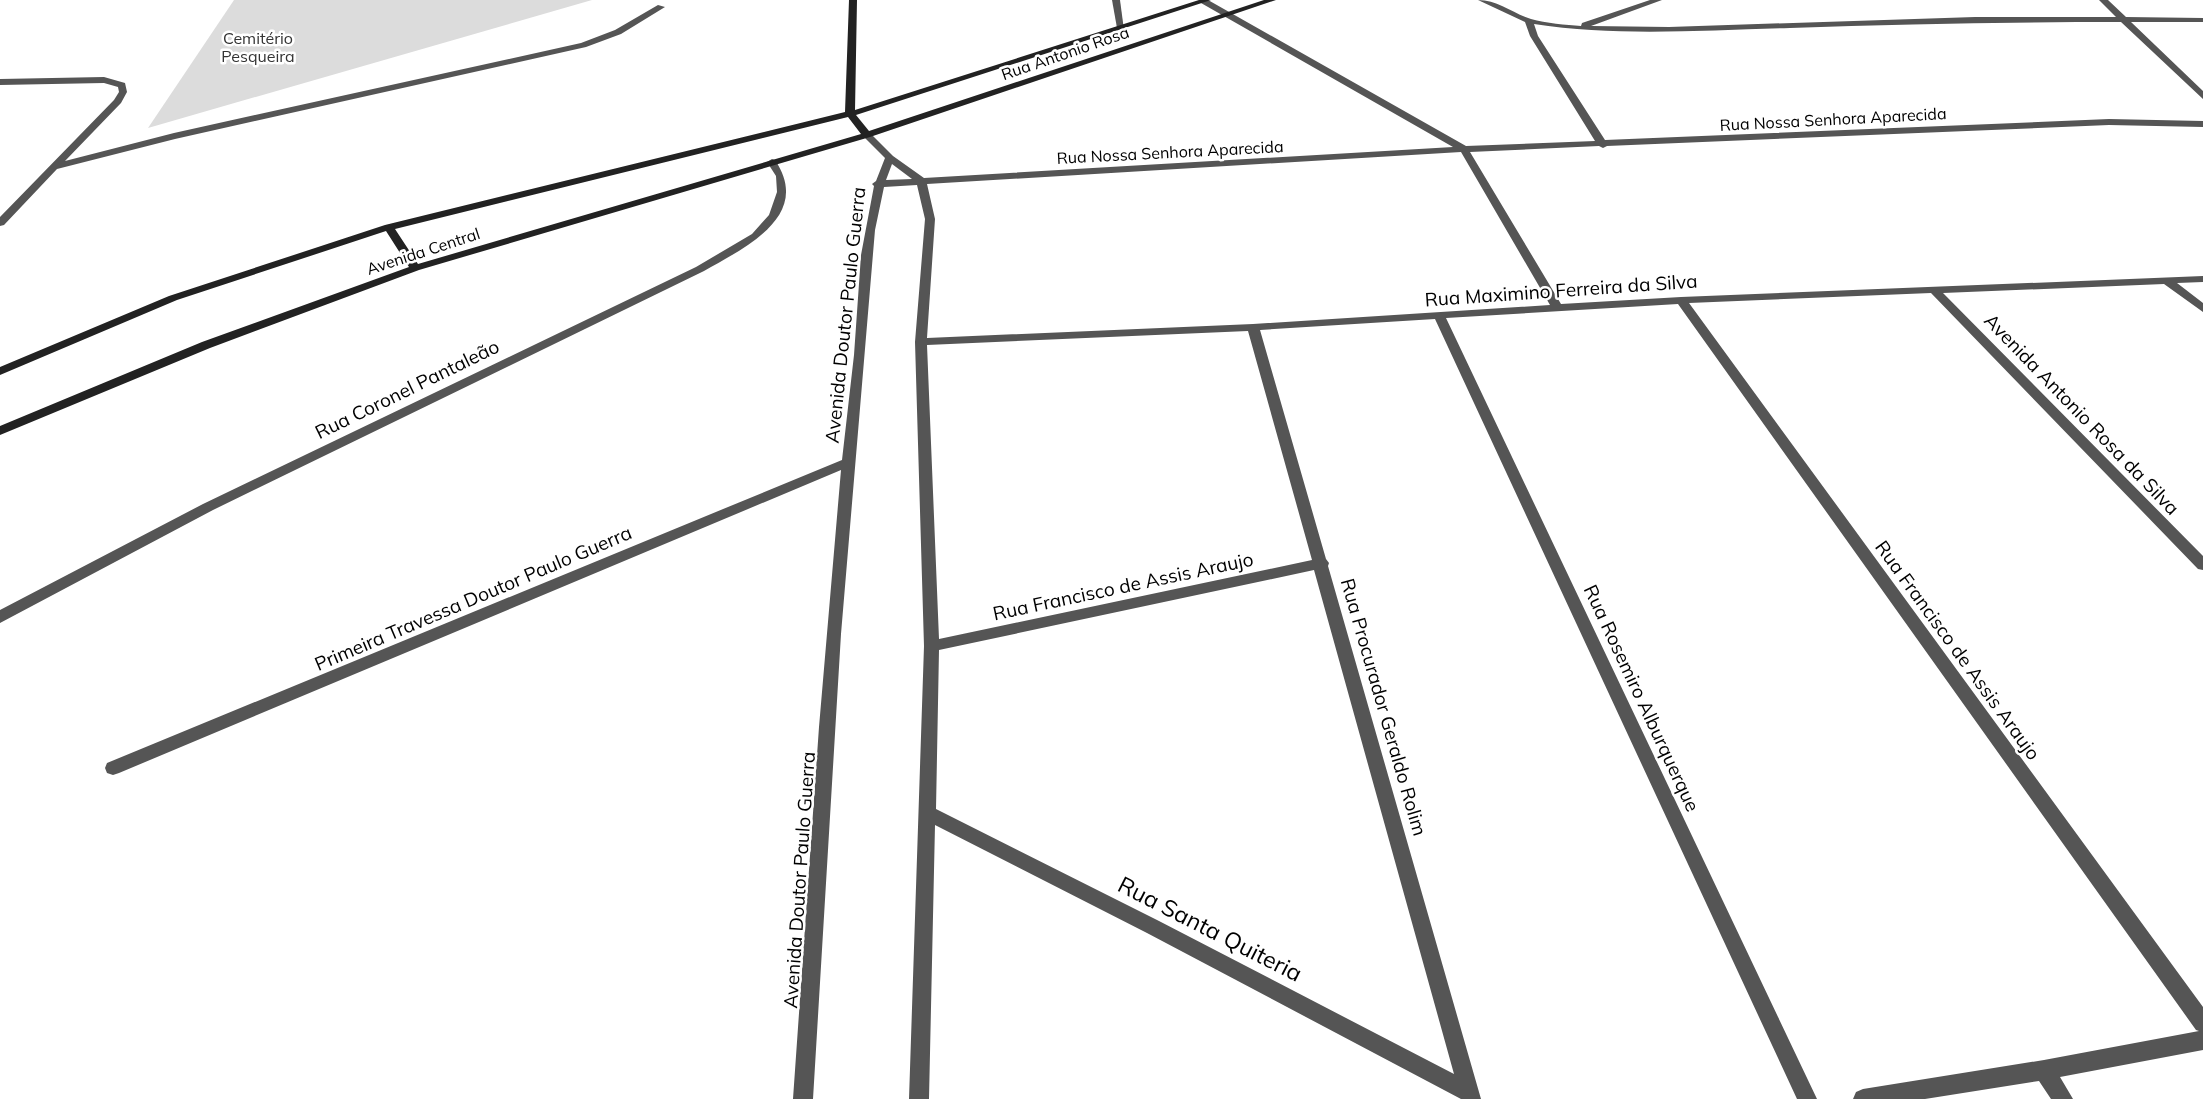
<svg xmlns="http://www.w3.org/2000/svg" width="2203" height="1099" font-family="Mulish,sans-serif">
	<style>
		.green { fill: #dcdcdc }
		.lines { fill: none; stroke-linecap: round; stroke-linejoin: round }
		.street { fill: #555; fill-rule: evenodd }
		.secondary { fill: #222; fill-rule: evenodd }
		.labels { text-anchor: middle; stroke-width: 5; stroke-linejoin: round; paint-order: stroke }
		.far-park-label { font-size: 16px; fill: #333; stroke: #fff }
		.far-street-label { font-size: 16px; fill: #000; stroke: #fff }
		.street-label { font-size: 19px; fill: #000; stroke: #fff }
		.near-street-label { font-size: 23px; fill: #000; stroke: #fff }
	</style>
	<rect width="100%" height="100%" fill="#fff"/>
	<!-- green -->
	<polygon class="green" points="234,0 592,0 148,128"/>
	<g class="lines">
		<!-- street -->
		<g class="street">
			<polygon points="1112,0 1120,0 1124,30 1117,28"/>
			<path d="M1201,0H1208L1466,146L1595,141L1530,36L1525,22L1478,0C1498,0 1512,13 1531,19C1546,23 1566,25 1581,26L1582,23L1650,0H1662L1591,26L1669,27L1975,17H2116L2099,0H2108L2126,17L2203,18V22H2131L2203,91V99L2121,22C2011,22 1901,24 1790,28C1705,30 1618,37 1534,24L1538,36L1605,140L2109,119L2203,121V127L2109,125L1607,146L1603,148L1599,146L1470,152L1561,304L1681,297L2203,276V282L2177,283L2203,303V312L2164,284L1943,293L2203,556V570L2198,569L1931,293L1689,303L2203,1007V1050L2060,1077L2073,1099H2051L2039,1081L1925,1099H1853L1856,1092L1863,1089L2044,1060L2199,1031L2196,1030L1678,304L1446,318L1817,1099H1797L1435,319L1260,330L1326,559L1329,563L1328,566L1481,1099H1461L1147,933L935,825L929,1099H909L924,646L915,342L925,219L917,185L884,187L875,230L841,634L813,1099H793L819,727L841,470L119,773L113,775L107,773L105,768L107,763L842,460L854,355L861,255L874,186L872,184L876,181L885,158L864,137V133H870L893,156L924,178L1453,147L1201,3ZM1461,152L1550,305L1253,324L927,338L935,219L927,184ZM892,164L912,179L886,180ZM1248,331L1312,560L939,639L927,345ZM1314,570L1454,1074L1159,921L936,809L939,650Z"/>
			<polygon points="658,5 665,7 621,34 586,47 175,139 57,169 4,225 0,226 0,217 114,100 119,92 118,87 104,83 0,85 0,79 104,77 125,83 127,92 121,103 65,161 174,133 581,43 615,30"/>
			<path d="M772,159L775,160C813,216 744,248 704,271L213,510L0,623V610L203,504L696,267L752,234L769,215L777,192L776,176L767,162Z"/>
		</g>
		<!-- secondary -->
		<path class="secondary" d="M849,0H857L855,110L1199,0H1211L856,115L869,131L1264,0H1276L870,137L419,270L210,348L0,435V426L202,342L409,267L386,231L177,300L0,375V367L169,296L385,225L845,112ZM848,117L861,134L418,264L395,229Z"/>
	</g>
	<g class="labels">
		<!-- far-park labels -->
		<g class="far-park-label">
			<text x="258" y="44">Cemitério<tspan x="258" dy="18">Pesqueira</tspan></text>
		</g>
		<!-- far-street labels -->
		<g class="far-street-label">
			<text transform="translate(1065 53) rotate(-19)" y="6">Rua Antonio Rosa</text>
			<text transform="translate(1833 119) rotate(-3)" y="6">Rua Nossa Senhora Aparecida</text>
			<text transform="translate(1170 152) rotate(-3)" y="6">Rua Nossa Senhora Aparecida</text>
			<text transform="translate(423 251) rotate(-18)" y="6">Avenida Central</text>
		</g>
		<!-- street labels -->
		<g class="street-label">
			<text transform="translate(1561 290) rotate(-4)" y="7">Rua Maximino Ferreira da Silva</text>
			<text transform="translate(845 315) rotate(-84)" y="7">Avenida Doutor Paulo Guerra</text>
			<text transform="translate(407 389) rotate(-26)" y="7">Rua Coronel Pantaleão</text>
			<text transform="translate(2082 414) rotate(46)" y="7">Avenida Antonio Rosa da Silva</text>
			<text transform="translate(1123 586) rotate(-12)" y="7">Rua Francisco de Assis Araujo</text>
			<text transform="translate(473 598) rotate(-23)" y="7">Primeira Travessa Doutor Paulo Guerra</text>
			<text transform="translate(1958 650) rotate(54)" y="7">Rua Francisco de Assis Araujo</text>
			<text transform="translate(1642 698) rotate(65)" y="7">Rua Rosemiro Alburquerque</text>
			<text transform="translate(1384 707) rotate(74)" y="7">Rua Procurador Geraldo Rolim</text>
			<text transform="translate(799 880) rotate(-86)" y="7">Avenida Doutor Paulo Guerra</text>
		</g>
		<!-- near-street labels -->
		<g class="near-street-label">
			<text transform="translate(1210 929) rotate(27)" y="8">Rua Santa Quiteria</text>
		</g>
	</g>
</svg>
